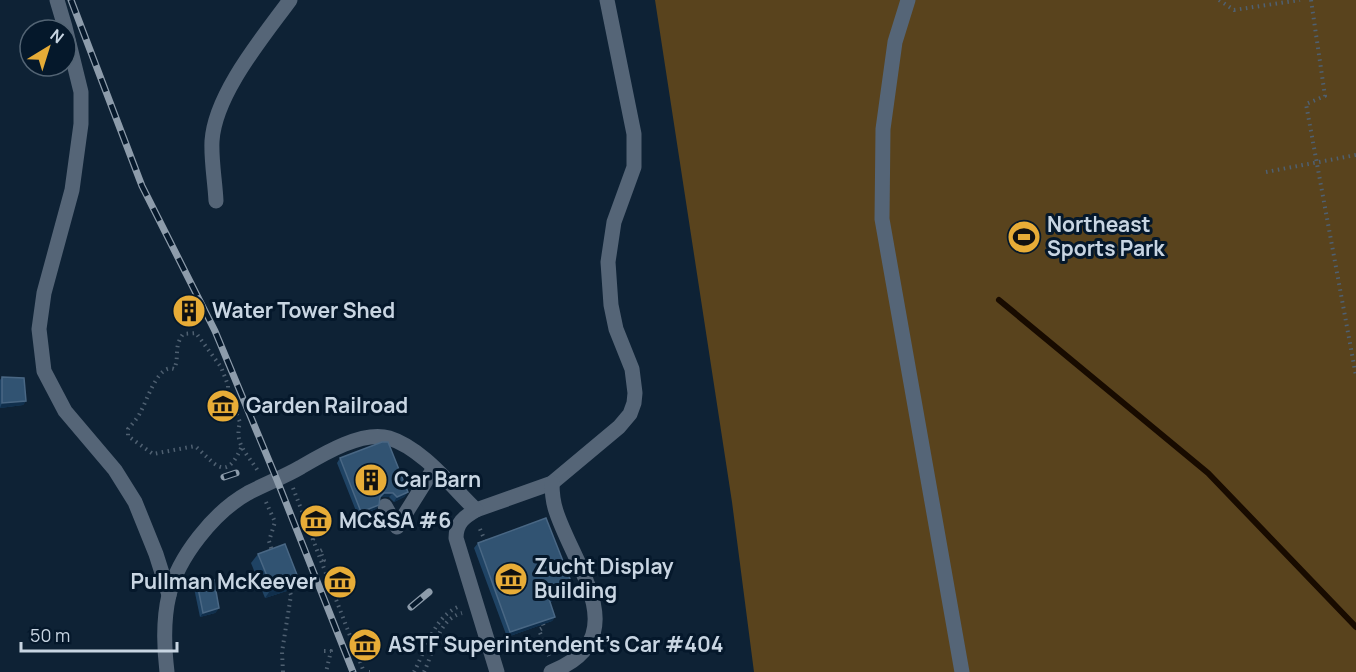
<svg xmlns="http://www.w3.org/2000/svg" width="1356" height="672" font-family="Manrope,sans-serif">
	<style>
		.green { fill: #59431d }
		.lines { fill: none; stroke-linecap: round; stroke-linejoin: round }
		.stream { stroke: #180b00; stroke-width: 6 }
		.path { stroke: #4f6071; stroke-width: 4; stroke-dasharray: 1.5 4.5; stroke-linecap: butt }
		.minor { stroke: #556577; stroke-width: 15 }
		.rail-casing { stroke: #8d9cab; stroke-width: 7 }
		.rail { stroke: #05182b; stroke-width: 4.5; stroke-dasharray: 14; stroke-linecap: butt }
		.wall { fill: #1f4364 }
		.shaded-wall { fill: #102f4c }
		.building { fill: #315372; stroke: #496784; stroke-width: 1.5 }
		.labels { text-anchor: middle; stroke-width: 6; stroke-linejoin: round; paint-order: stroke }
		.poi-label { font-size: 21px; font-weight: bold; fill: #c8d5e2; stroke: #05182b; text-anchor: start }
	</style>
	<rect width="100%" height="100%" fill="#0e2235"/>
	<!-- green -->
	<polygon class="green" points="655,0 1356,0 1356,672 754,672 732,502"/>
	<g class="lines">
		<!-- stream -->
		<polyline class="stream" points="999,300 1208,473 1356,627"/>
		<!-- path -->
		<g class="path">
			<polyline points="1219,0 1234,10 1300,0"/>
			<polyline points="1311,0 1325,96 1306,104 1356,376"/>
			<polyline points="1266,172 1356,155"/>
			<path d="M241,448C225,484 214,462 195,446L153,454L128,436V429C132,424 137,419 140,413C147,401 158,363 174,369C180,357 173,348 183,334L196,333L221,367L228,385V394L240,422C234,445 247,453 258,471"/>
			<polyline points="293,488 364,672"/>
			<polyline points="266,502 275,522 269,541 272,551"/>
			<polyline points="480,529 486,543"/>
			<polyline points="313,540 314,535 312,528 313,527"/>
			<polyline points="322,550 320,551 324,560 322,563"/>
			<polyline points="543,624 544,627 539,630 549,656"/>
			<polyline points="324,651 331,651 326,672"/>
			<polyline points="283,672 282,652 291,595 289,590"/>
			<polyline points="369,672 370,672"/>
			<path d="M414,672C426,649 434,616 460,606"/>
			<path d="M424,672C434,651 437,620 462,613"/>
		</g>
		<!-- minor -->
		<g class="minor">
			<polyline points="57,0 65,27 81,92 81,124 72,190 44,293 39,329 44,371 65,411 115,470 135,502 156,554 169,595"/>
			<polyline points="908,0 895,42 883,129 882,219 962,672"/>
			<path d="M216,201C215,181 211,160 212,141C215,94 263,37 290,0"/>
			<polyline points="385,506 397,527 434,468"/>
			<polyline points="476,510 552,483 619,427 630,414 634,403 635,393 632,369 616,329 611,305 608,262 614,222 634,167 634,134 607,0"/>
			<path d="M167,672C164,647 163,620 169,595C178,557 214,512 248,493C265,484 284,477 301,467C323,454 363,430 389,438C422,448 452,487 476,510C464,517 456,523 456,538L497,672"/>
			<path d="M551,672C637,638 574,567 556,511C553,502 552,493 552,483"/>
		</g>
		<defs>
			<g id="rail">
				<polyline points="71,0 142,186 215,331 277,480 353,672"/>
				<polyline points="224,477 236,473"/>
				<polyline points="411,607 429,592"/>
			</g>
		</defs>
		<!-- rail casing -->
		<use href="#rail" class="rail-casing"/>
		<!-- rail -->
		<use href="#rail" class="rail"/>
	</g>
	<!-- wall -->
	<g class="wall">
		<polygon points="2,377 26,401 23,405 0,408 0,380"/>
		<polygon points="340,458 408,492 404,497 394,502 389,497 381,497 380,498 379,505 376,509 358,516 337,463"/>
		<polygon points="478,543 571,594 550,602 555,617 552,621 507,637 474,548"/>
		<polygon points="258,554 299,580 293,589 265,598 251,563"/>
		<polygon points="197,583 219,608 215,613 200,617 194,588"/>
	</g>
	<!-- shaded-wall -->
	<g class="shaded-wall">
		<polygon points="26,401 23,405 0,408 2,403"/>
		<polygon points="408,492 404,497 394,502 397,497"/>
		<polygon points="384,493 393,493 389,497 381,497 376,502"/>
		<polygon points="379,505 376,509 358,516 361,512"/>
		<polygon points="299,580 293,589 265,598 272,588"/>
		<polygon points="574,589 571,594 545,604 549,599"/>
		<polygon points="219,608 215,613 200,617 203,613"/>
		<polygon points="555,617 552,621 507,637 510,632"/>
	</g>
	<!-- building -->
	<g class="building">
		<polygon points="2,377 24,378 26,401 2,403"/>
		<polygon points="382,442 388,442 408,492 397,497 393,493 384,493 380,497 379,505 361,512 340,458"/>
		<polygon points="546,518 574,589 549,599 555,617 510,632 478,543"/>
		<polygon points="285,544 299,580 272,588 258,554"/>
		<polygon points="214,580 219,608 203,613 197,583"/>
	</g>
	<!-- icons -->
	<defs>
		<symbol id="stadium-disc" viewBox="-11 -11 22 22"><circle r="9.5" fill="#e7ac37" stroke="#05182b"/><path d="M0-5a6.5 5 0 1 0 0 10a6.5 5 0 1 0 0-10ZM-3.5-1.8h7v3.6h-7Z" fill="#111"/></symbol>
		<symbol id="building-disc" viewBox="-11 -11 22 22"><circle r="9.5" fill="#e7ac37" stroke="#05182b"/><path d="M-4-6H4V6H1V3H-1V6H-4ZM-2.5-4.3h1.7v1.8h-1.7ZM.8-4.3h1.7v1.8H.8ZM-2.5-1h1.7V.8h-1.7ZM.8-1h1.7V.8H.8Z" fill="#111"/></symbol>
		<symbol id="museum-disc" viewBox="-11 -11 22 22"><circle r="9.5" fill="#e7ac37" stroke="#05182b"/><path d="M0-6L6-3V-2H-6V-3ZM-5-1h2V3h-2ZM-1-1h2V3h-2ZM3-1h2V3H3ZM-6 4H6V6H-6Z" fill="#111"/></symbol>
	</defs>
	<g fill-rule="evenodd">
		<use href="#stadium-disc" x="1005" y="218" width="38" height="38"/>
		<use href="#building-disc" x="170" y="292" width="38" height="38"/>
		<use href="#museum-disc" x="204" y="387" width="38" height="38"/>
		<use href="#building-disc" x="352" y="461" width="38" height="38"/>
		<use href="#museum-disc" x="297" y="502" width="38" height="38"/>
		<use href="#museum-disc" x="492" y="560" width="38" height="38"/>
		<use href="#museum-disc" x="321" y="563" width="38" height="38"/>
		<use href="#museum-disc" x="346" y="626" width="38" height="38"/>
	</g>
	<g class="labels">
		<!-- poi labels -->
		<g class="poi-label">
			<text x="1047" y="232">Northeast<tspan x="1047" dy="24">Sports Park</tspan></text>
			<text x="212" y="318">Water Tower Shed</text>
			<text x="246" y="413">Garden Railroad</text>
			<text x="394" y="487">Car Barn</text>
			<text x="339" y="528">MC&amp;SA #6</text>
			<text x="534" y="574">Zucht Display<tspan x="534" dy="24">Building</tspan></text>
			<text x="317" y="589" text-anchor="end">Pullman McKeever</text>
			<text x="388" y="652">ASTF Superintendent's Car #404</text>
		</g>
	</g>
	<!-- north arrow -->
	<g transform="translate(48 48) rotate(38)"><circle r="28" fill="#05182b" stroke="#536474" stroke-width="1.5"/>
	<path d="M0-4.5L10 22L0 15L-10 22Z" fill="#e7ac37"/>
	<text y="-9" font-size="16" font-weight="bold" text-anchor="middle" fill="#c8d5e2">N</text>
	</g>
	<!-- scale -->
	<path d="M21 642v9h156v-9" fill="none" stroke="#c8d5e2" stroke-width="3"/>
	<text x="30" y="642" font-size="18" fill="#c8d5e2" stroke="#05182b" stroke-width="4.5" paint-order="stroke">50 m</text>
</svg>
